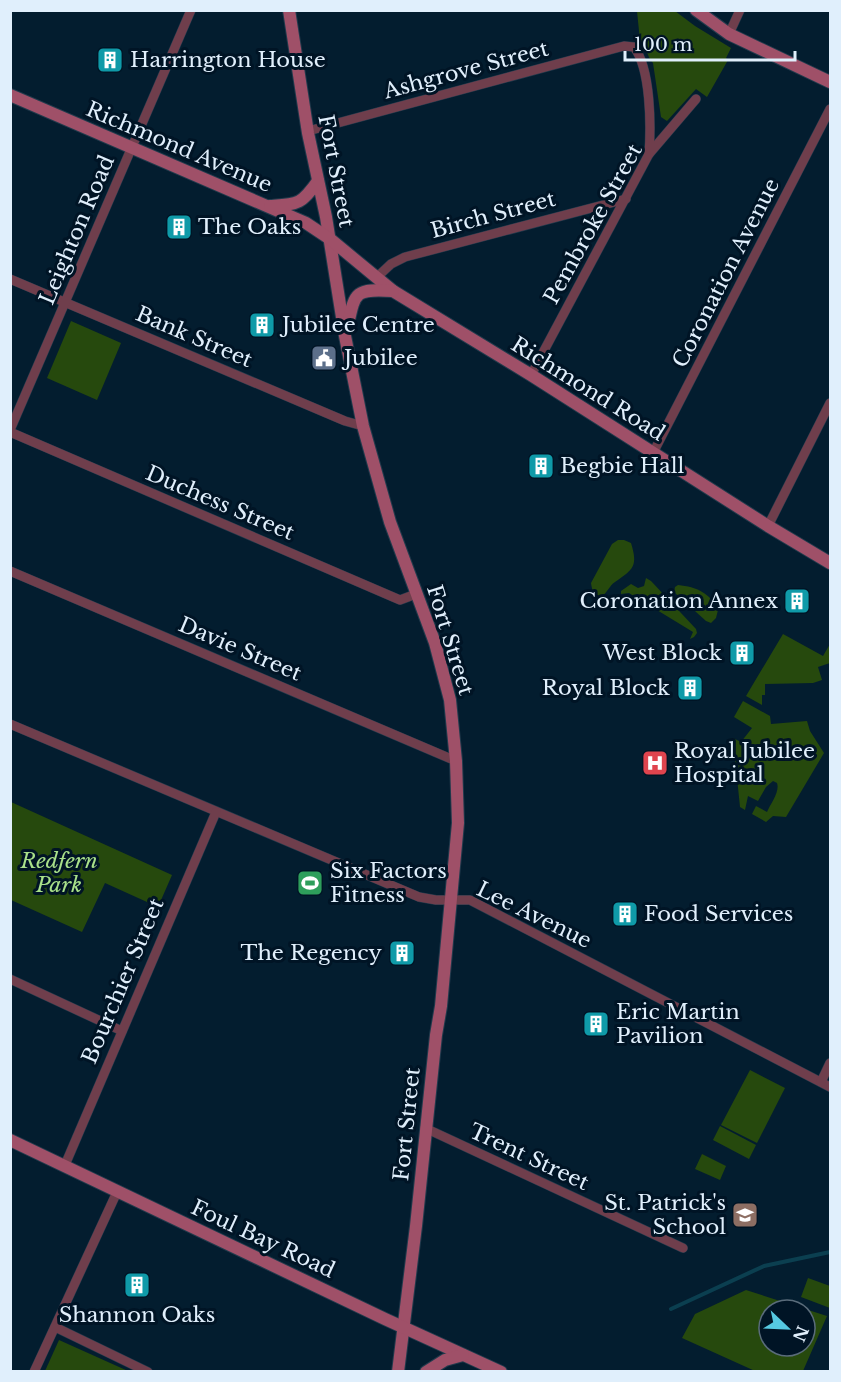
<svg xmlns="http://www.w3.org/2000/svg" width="841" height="1382" font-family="'Libre Baskerville',serif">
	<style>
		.green { fill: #26490d; fill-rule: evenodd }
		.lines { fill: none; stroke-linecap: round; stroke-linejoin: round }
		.stream { stroke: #0b3f50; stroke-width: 4 }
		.minor-casing { stroke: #223a4c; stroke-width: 10 }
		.secondary-casing { stroke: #223a4c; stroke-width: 14 }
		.minor { stroke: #6f3e4c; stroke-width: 9 }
		.secondary { stroke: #9f5068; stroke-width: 12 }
		.labels { text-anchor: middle; stroke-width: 6; stroke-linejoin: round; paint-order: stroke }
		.poi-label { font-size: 21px; fill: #e0effc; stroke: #001425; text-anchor: start }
		.street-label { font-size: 21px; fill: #e0effc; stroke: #001425 }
		.park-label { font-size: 21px; font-style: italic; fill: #a9e18a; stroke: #001425 }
	</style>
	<rect width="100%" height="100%" fill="#031d2f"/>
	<!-- green -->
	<g class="green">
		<path d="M637,11H675L695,26L731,48L726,58L728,60L707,97L696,89L667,121L661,117L653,63C646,56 648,47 640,41Z"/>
		<polygon points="71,321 121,343 97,400 47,378"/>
		<path d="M618,540H624L631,543C638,566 634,569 615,582C609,586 608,592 602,596C594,596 592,591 591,583L612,544Z"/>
		<polygon points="646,578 651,581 696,629 697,633 694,637 690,639 693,632 629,593 621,594 621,591 631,584 638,588 644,586"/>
		<path d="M678,585C697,587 710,593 718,610L716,618L711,623L706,621L674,592L675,587Z"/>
		<polygon points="783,634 823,656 830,644 830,663 818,667 822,680 813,683 765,684 765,695 762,695 762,705 746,696"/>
		<path d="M743,701L770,716L771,724L807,721L810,731L824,753L786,817L773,816L766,822L752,814L756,806L767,812C771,803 780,792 777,783L773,781L766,787L758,801L748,796L745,810L740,807L733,738L741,742L752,728L734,717Z"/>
		<polygon points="11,802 172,875 158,907 105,883 82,932 11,900"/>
		<polygon points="750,1070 785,1088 757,1143 721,1125"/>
		<polygon points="720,1126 756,1145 749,1159 713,1140"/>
		<polygon points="702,1154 726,1166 720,1180 695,1169"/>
		<polygon points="808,1278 830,1286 830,1308 801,1297"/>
		<path d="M746,1290L827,1316L803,1371H755L682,1338L695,1314ZM769,1310H805V1346H769Z"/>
		<polygon points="59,1340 128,1371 45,1371"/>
	</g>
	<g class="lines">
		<!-- stream -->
		<polyline class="stream" points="671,1309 764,1266 830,1252"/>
		<defs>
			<g id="minor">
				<polyline points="729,34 740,10"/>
				<path d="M308,131L624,46L634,47C651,69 651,126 649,154"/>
				<polyline points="376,278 391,264 405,257 626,199"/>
				<polyline points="10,279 345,421 363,426"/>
				<polyline points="531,375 649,154 696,99"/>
				<polyline points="10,430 191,10"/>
				<polyline points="10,432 400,600 416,594"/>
				<polyline points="653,453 830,109"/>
				<polyline points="768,526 830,403"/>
				<polyline points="10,571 456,761"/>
				<polyline points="10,724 419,897 436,900 470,900 830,1087"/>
				<polyline points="10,979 122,1031"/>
				<polyline points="821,1082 830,1063"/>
				<polyline points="425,1128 683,1248"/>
				<polyline points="65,1165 216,812"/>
				<polyline points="55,1327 148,1372"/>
				<polyline points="34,1372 117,1192"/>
			</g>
			<g id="secondary">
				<polyline points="289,10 308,133 326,217 345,336 363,426 390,522 435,643 450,700 456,761 458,823 441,1006 436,1035 416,1226 398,1372"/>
				<polyline points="696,10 729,34 830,82"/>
				<polyline points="10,95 306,223 330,239 393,291 531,375 768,526 830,563"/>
				<path d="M270,206C298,204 301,205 318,181"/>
				<path d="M347,329C355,293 353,288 393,291"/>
				<polyline points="10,1140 385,1319 501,1372"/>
				<polyline points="426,1372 445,1360 463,1355"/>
			</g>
		</defs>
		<!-- minor casing -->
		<use href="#minor" class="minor-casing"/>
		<!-- secondary casing -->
		<use href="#secondary" class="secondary-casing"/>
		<!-- minor -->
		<use href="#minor" class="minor"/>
		<!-- secondary -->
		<use href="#secondary" class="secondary"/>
	</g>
	<!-- icons -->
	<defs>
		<symbol id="building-square" viewBox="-11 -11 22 22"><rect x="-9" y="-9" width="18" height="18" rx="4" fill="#0f9aa8" stroke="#001425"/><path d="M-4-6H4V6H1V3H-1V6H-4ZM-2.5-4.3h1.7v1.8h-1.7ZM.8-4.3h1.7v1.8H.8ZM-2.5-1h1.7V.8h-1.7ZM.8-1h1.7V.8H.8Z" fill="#fff"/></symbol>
		<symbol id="civic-square" viewBox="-11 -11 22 22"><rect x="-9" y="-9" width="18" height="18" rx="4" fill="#5c6f8a" stroke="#001425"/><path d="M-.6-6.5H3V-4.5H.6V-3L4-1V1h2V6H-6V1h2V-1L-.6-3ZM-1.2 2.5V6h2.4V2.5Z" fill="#fff"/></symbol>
		<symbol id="hospital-square" viewBox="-11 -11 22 22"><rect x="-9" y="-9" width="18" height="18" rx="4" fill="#e0444e" stroke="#001425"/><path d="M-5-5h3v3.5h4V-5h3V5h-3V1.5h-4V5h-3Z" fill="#fff"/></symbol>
		<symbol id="stadium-square" viewBox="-11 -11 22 22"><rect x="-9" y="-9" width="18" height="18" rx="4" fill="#2e9e5b" stroke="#001425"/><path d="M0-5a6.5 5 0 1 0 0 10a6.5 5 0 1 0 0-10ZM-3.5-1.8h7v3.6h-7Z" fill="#fff"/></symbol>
		<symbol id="school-square" viewBox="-11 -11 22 22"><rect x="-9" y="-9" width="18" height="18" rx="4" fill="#8d6e63" stroke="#001425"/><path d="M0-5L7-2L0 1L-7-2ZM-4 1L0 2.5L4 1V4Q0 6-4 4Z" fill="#fff"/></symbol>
	</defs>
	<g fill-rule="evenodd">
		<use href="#building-square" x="95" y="45" width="30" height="30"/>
		<use href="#building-square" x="164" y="212" width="30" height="30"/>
		<use href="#building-square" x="247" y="310" width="30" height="30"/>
		<use href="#civic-square" x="309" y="343" width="30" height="30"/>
		<use href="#building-square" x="526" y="451" width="30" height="30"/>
		<use href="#building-square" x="782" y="586" width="30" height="30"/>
		<use href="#building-square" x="727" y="638" width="30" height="30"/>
		<use href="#building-square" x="675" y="673" width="30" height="30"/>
		<use href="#hospital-square" x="640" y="748" width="30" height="30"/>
		<use href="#stadium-square" x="295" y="868" width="30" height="30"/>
		<use href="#building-square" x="610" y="899" width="30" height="30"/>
		<use href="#building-square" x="387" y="938" width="30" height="30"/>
		<use href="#building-square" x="581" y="1009" width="30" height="30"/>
		<use href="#school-square" x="730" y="1200" width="30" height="30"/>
		<use href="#building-square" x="122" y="1270" width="30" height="30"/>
	</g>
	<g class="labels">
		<!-- poi labels -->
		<g class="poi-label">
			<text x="130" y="67">Harrington House</text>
			<text x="198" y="234">The Oaks</text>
			<text x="282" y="332">Jubilee Centre</text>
			<text x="344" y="365">Jubilee</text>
			<text x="560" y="473">Begbie Hall</text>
			<text x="778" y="608" text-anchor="end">Coronation Annex</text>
			<text x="722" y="660" text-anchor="end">West Block</text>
			<text x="670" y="695" text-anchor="end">Royal Block</text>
			<text x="674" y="758">Royal Jubilee<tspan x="674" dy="24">Hospital</tspan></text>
			<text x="330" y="878">Six Factors<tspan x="330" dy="24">Fitness</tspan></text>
			<text x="644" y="921">Food Services</text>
			<text x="382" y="960" text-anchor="end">The Regency</text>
			<text x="616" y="1019">Eric Martin<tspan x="616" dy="24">Pavilion</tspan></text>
			<text x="726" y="1210" text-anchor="end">St. Patrick's<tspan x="726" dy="24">School</tspan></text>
			<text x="137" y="1322" text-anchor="middle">Shannon Oaks</text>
		</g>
		<!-- street labels -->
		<g class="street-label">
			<text transform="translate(466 70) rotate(-15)" y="7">Ashgrove Street</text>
			<text transform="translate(179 147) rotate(23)" y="7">Richmond Avenue</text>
			<text transform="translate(336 171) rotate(79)" y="7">Fort Street</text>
			<text transform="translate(493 215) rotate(-15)" y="7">Birch Street</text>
			<text transform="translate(593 224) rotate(-61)" y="7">Pembroke Street</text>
			<text transform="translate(77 230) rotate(-67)" y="7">Leighton Road</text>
			<text transform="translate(726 273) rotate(-63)" y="7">Coronation Avenue</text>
			<text transform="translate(194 337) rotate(23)" y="7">Bank Street</text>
			<text transform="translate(588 389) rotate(32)" y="7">Richmond Road</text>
			<text transform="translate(220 503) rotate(23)" y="7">Duchess Street</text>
			<text transform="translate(450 640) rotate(73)" y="7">Fort Street</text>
			<text transform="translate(240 649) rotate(23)" y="7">Davie Street</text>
			<text transform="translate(534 915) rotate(26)" y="7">Lee Avenue</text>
			<text transform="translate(123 981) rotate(-67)" y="7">Bourchier Street</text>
			<text transform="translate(407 1124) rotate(-84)" y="7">Fort Street</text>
			<text transform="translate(529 1157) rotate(25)" y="7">Trent Street</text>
			<text transform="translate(263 1239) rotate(25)" y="7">Foul Bay Road</text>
		</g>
		<!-- park labels -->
		<g class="park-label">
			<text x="59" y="868">Redfern<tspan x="59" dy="24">Park</tspan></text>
		</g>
	</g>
	<!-- border -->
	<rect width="841" height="1382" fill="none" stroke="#e0effc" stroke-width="24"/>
	<!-- north arrow -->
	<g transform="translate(787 1328) rotate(113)"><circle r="28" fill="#001425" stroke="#5a6c7b" stroke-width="1.5"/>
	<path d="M0-4.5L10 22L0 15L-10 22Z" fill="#56c9e1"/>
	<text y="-9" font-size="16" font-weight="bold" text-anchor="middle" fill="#e0effc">N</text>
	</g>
	<!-- scale -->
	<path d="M625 51v9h170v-9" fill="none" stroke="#e0effc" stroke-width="3"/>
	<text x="634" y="51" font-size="18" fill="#e0effc" stroke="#001425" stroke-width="4.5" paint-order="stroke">100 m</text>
</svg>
